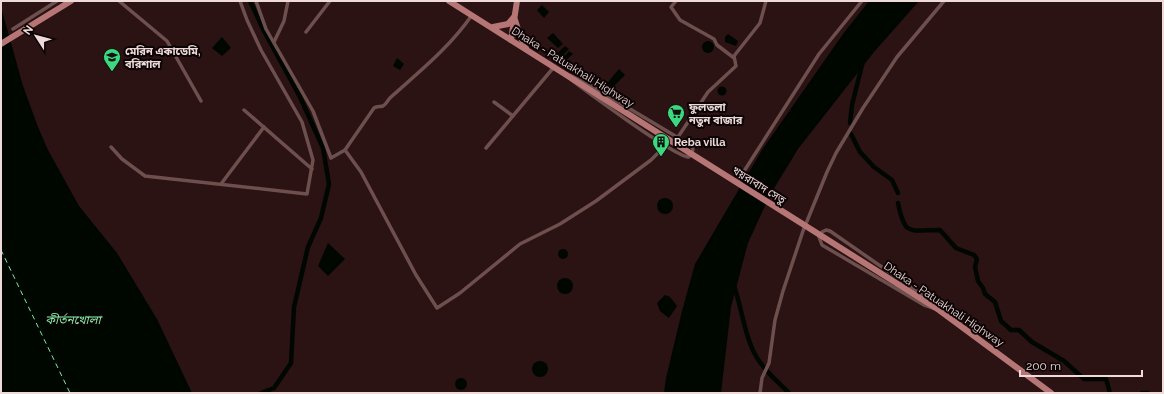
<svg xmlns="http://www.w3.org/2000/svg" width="1164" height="394" font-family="Raleway,'Noto Sans Bengali',sans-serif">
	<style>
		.water { fill: #000700 }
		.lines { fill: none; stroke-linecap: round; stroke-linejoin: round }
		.canal { stroke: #000700; stroke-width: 4.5 }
		.ferry { stroke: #7eeca3; stroke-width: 1; stroke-dasharray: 5 4; stroke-linecap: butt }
		.minor { stroke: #6d4f4e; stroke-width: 3.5 }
		.trunk { stroke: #b67675; stroke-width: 6 }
		.labels { text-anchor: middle; stroke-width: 4; stroke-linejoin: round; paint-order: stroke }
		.poi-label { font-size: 11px; font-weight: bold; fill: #eddad9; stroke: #0c0304; text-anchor: start }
		.street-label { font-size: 11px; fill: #eddad9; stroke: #0c0304 }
		.water-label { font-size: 12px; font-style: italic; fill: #7eeca3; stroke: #0c0304 }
	</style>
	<rect width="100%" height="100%" fill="#2b1213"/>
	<!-- water -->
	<g class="water">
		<polygon points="869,1 919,1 874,52 798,149 770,195 748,243 731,307 721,393 664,393 666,378 682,311 695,264 762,150 843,34"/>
		<polygon points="542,5 549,12 544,18 537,10"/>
		<polygon points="1,7 23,86 38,127 48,150 79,206 117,253 157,319 192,393 1,393"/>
		<polygon points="553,33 563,44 558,48 547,38"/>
		<polygon points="728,34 738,41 736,46 725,42 725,37"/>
		<polygon points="222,37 231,48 222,56 212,48"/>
		<circle cx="708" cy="47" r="6"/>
		<polygon points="565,46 569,49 557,61 553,57"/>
		<polygon points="569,51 573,54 565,61 581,70 580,73 559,63"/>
		<polygon points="397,58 404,64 400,70 393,66"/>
		<polygon points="619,69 625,75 611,89 604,87"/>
		<circle cx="722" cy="91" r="4.5"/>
		<circle cx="665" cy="206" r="8"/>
		<polygon points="328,243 345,259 328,276 318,266"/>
		<circle cx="563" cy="254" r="5"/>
		<circle cx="565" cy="286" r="8"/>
		<polygon points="665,295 670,297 677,306 669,318 660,311 657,303"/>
		<circle cx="540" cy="369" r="8"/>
		<circle cx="461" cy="384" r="6"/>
	</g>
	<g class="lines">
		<!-- canal -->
		<g class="canal">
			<polyline points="250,1 264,31 300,97 323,148 329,184 321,218 308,247 294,307 291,363 274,388 261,393"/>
			<polyline points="850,123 852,105 863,61"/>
			<polyline points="851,134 860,152 874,167 892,180 898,193"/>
			<path d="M898,203C905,237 909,230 940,230L956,248L974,255L977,259L975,267L978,281L983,288L985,294L995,302L1001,321L1011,330H1019L1032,342L1064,361L1084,379H1106L1110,393"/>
			<path d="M733,283C741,304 743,328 752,348C759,366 776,380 789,393"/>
			<polyline points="1142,393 1148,393"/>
		</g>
		<!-- ferry -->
		<polyline class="ferry" points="1,250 70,393"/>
		<!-- minor -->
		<g class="minor">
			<polyline points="119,1 167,41 201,101"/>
			<path d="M256,1L266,29L313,111L331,158L345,150L374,108C377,106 380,107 383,106C387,104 388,99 391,97C420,71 450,47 472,15"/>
			<polyline points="676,1 671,7 680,20 714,39 717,45 734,58"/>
			<polyline points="13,29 57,1"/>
			<polyline points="306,32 330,1"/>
			<polyline points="274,42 284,21 288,1"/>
			<path d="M560,71L585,82L692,146L693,150L689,157C676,158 576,84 560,71Z"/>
			<polyline points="494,102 513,116"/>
			<polyline points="244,110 312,169"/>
			<polyline points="678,137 708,92 736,66 734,56 760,23 766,1"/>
			<polyline points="111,147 122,159 145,176 307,194 313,160 302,122 261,50 247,20 240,1"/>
			<polyline points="486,148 554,67"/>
			<polyline points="345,150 361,172 416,275 437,308 460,293 520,244 560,224 596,201 651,160 666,145"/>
			<polyline points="739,179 819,54 862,1"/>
			<polyline points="221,184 264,127"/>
			<polygon points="826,230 830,231 928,299 939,310 924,305 822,245 819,237 822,232"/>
			<polyline points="760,393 762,378 769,363 775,320 783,291 803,231 827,172 836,153 863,108 897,57 944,1"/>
		</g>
		<!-- trunk -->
		<g class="trunk">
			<polyline points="449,1 939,310 1051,393"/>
			<polyline points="515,20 520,36 526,48"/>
			<polyline points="493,27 508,24 514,17"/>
			<polyline points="511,40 517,1"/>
			<polyline points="1,44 71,1"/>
		</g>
	</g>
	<!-- icons -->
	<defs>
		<symbol id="university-pin" viewBox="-11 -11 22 30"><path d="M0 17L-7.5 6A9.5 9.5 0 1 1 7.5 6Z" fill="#3cd77e" stroke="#0c0304"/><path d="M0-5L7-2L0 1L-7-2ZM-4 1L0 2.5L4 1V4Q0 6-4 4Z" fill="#111"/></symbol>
		<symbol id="supermarket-pin" viewBox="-11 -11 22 30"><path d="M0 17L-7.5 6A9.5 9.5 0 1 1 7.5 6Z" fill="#3cd77e" stroke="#0c0304"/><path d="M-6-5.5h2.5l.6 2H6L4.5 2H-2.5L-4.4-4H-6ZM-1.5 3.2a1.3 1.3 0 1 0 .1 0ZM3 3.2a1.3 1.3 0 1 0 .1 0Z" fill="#111"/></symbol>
		<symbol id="building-pin" viewBox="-11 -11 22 30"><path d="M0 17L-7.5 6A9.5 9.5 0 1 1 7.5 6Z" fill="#3cd77e" stroke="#0c0304"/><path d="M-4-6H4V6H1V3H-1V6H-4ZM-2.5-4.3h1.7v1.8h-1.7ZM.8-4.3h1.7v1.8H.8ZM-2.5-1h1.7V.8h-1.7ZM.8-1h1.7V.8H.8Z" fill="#111"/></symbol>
	</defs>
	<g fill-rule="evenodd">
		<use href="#university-pin" x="102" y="47" width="20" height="27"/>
		<use href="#supermarket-pin" x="666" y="103" width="20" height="27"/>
		<use href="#building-pin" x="651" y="132" width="20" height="27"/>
	</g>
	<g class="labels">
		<!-- poi labels -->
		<g class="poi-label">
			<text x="125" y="55">মেরিন একাডেমি,<tspan x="125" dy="13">বরিশাল</tspan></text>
			<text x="689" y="111">ফুলতলা<tspan x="689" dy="13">নতুন বাজার</tspan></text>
			<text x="674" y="146">Reba villa</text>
		</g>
		<!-- street labels -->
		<g class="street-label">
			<text transform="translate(573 67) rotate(32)" y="4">Dhaka - Patuakhali Highway</text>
			<text transform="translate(759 185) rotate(32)" y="4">খয়রাবাদ সেতু</text>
			<text transform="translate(944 304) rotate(34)" y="4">Dhaka - Patuakhali Highway</text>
		</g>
		<!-- water labels -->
		<g class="water-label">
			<text x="73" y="324">কীর্তনখোলা</text>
		</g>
	</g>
	<!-- border -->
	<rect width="1164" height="394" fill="none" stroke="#eddad9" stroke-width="4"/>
	<!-- north arrow -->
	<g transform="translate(36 36) rotate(306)" stroke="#0c0304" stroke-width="3" paint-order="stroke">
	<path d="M0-3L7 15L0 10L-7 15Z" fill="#eddad9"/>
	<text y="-6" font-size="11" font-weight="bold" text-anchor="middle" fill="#eddad9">N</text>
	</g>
	<!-- scale -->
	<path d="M1020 370v6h122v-6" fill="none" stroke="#eddad9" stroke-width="2"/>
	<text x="1026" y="370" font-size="12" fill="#eddad9" stroke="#0c0304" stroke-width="3" paint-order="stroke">200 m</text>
</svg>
